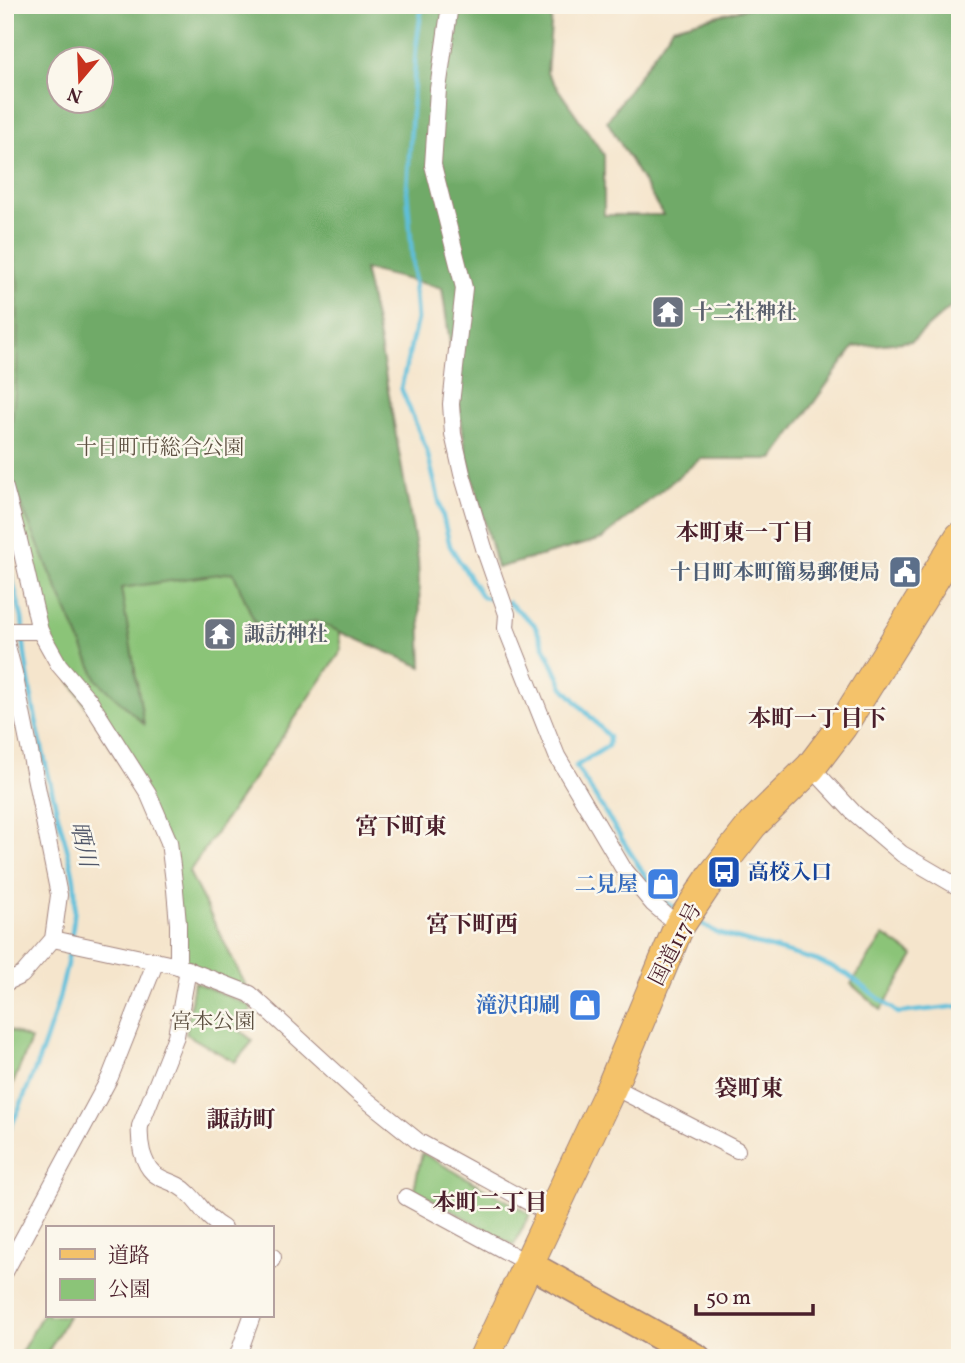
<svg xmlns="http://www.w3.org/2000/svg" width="965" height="1363" font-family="Vollkorn,'Noto Serif JP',serif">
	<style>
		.green { fill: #8bc478; stroke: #6a7252; stroke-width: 2; fill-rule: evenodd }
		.forest { fill: #70aa68; stroke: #5d644a; stroke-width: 2; fill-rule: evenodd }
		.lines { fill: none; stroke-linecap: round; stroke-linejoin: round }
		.stream { stroke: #5dbfdb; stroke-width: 4.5 }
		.street-casing { stroke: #a0827c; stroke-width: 18 }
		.primary-casing { stroke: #a0827c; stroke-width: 29 }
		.highway-casing { stroke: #a0827c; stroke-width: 32 }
		.street { stroke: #fff; stroke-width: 16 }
		.primary { stroke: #f4c26a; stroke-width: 26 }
		.highway { stroke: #f4c26a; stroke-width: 30 }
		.labels { text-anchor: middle; stroke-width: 5; stroke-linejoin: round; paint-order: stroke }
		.worship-label { font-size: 21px; font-weight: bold; fill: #5b616d; stroke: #fbf7ec; text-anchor: start }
		.park-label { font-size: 21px; fill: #5e5142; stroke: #fbf7ec }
		.service-label { font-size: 21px; font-weight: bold; fill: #4e5e75; stroke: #fbf7ec; text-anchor: end }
		.transit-label { font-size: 21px; font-weight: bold; fill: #164399; stroke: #fbf7ec; text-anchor: start }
		.shop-label { font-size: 21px; font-weight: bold; fill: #366cbe; stroke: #fbf7ec; text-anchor: end }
		.street-label { font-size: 21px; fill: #4a1f2b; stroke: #fbf7ec }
		.neighbourhood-label { font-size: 23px; font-weight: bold; fill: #4a1f2b; stroke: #fbf7ec }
		.water-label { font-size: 23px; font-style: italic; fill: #515769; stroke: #fbf7ec }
	</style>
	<rect width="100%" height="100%" fill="#fbf7ec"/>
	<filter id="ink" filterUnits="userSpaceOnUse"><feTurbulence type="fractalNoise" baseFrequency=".0143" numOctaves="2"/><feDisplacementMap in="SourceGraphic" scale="14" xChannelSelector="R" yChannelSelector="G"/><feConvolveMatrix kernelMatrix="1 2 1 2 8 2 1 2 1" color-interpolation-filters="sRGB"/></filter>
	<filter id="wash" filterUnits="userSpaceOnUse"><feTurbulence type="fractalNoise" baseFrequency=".00686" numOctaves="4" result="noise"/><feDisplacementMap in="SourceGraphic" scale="28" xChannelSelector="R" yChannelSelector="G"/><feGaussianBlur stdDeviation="1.57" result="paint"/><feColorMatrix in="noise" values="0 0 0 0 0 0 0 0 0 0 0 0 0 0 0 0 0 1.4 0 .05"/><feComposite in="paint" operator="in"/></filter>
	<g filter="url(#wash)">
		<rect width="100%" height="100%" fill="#f5e5cc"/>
		<!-- green -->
		<g class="green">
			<path d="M5,5H244L305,364L342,650L189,872L250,994L188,969L178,924L169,842L40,631L5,464ZM60,60H102V102H60Z"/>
			<polygon points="884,935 914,956 881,1010 851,984"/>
			<polygon points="194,982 249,1005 252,1009 237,1028 253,1041 235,1062 186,1034"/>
			<polygon points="5,1028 31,1040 5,1103"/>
			<polygon points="422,1153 530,1214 514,1245 414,1189"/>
			<polygon points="47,1306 47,1316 68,1316 48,1352 58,1358 18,1358"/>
		</g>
		<!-- forest -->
		<path class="forest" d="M5,5H550L552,14L547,73L604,155V215H663L607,121L673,27L759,5H960V299L912,341L854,347L773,459H700L602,539L497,568L466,453L442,288L364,269L377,328L418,559L422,667L315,621L261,637L233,572L121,588L144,724L97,680L7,473L17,369L18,284L5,200ZM60,60H102V102H60Z"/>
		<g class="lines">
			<!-- stream -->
			<g class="stream">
				<polyline points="422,5 416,48 407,190 417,319 401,388 427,451 450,546 482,597 499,600"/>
				<polyline points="5,550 22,618 23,627"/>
				<polyline points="508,602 534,624 563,687 609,737 608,746 576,766 659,898 676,908"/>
				<polyline points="696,920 717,933 818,961 847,974 898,1013 960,1006"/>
				<path d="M5,1140C35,1074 63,1005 72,933C74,917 77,897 74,880C70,854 61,829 55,803C42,750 28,691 23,636"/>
			</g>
		</g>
	</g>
	<g filter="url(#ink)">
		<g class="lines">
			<defs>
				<g id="street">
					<polyline points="450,5 438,89 433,165 464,288 451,404 453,434 462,474 484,548 507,614 506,628 557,756 623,868 653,904 679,926"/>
					<polyline points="5,488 19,540 40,631 59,665 89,700 148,793 169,842 175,890 178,924 178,966"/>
					<polyline points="5,631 40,631"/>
					<polyline points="5,638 14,673 59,895 53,939 22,975 5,983"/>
					<polyline points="811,767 853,812 902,854 960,888"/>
					<polyline points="53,939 178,966 250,994 358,1093 419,1142 552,1215"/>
					<path d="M188,969L176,1036L140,1126C139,1136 140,1143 142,1152C152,1187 170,1174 189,1194C202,1207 206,1218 223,1228"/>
					<polyline points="612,1086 737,1150"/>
					<polyline points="406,1197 529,1264"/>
					<polyline points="271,1256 273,1257 271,1261"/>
					<polyline points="5,1272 110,1077 156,961"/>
					<polyline points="237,1358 252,1316"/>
				</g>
				<polyline id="primary" points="529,1264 698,1358"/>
				<polyline id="highway" points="484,1358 612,1086 679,926 713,875 753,824 811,767 842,726 960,537"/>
			</defs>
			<!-- street casing -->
			<use href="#street" class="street-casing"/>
			<!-- primary casing -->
			<use href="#primary" class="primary-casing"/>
			<!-- highway casing -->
			<use href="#highway" class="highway-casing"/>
			<!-- street -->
			<use href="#street" class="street"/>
			<!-- primary -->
			<use href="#primary" class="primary"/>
			<!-- highway -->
			<use href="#highway" class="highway"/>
		</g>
	</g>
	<!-- icons -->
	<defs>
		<symbol id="temple-square" viewBox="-11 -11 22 22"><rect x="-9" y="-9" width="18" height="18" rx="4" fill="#6b7280" stroke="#fbf7ec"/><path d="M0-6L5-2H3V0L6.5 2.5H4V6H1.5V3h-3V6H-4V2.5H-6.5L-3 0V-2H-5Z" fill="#fff"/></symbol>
		<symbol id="civic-square" viewBox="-11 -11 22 22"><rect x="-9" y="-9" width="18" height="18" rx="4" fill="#5c6f8a" stroke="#fbf7ec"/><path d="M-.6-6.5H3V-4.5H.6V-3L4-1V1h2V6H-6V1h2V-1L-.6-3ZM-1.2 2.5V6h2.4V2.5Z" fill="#fff"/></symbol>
		<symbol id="bus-square" viewBox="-11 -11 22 22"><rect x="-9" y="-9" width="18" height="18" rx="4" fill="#1a4fb4" stroke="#fbf7ec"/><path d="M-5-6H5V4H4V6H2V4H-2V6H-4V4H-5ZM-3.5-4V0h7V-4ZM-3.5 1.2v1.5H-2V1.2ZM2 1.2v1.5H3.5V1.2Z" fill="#fff"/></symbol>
		<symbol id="shop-square" viewBox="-11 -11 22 22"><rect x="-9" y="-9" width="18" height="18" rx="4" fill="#3f7fe0" stroke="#fbf7ec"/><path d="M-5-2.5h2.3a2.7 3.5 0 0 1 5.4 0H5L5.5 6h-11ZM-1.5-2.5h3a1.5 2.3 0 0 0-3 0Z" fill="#fff"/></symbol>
	</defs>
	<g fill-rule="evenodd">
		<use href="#temple-square" x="649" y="293" width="38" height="38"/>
		<use href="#civic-square" x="886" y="553" width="38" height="38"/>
		<use href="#temple-square" x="201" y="615" width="38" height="38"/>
		<use href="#bus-square" x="705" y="853" width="38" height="38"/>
		<use href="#shop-square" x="644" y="865" width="38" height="38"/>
		<use href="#shop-square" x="566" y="986" width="38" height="38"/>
	</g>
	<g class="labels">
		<!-- worship labels -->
		<g class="worship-label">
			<text x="692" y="319">十二社神社</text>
			<text x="244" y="641">諏訪神社</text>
		</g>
		<!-- park labels -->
		<g class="park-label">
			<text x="160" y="454">十日町市総合公園</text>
			<text x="213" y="1028">宮本公園</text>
		</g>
		<!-- service labels -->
		<g class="service-label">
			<text x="880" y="579">十日町本町簡易郵便局</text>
		</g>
		<!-- transit labels -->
		<g class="transit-label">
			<text x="748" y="879">高校入口</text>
		</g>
		<!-- shop labels -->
		<g class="shop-label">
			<text x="638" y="891">二見屋</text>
			<text x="560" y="1012">滝沢印刷</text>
		</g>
		<!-- street labels -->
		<g class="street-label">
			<text transform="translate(675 944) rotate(-63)" y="7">国道117号</text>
		</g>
		<!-- neighbourhood labels -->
		<g class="neighbourhood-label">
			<text x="745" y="540">本町東一丁目</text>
			<text x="817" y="726">本町一丁目下</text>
			<text x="401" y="834">宮下町東</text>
			<text x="472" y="932">宮下町西</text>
			<text x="749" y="1096">袋町東</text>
			<text x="241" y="1127">諏訪町</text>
			<text x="490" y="1210">本町二丁目</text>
		</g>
		<!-- water labels -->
		<g class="water-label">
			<text transform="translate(84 844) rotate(77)" y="8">晒川</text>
		</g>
	</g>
	<!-- margin -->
	<rect width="965" height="1363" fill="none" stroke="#fbf7ec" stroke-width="28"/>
	<!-- legend -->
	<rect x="46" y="1226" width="228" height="91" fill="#fbf7ec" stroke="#b4a19f" stroke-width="2"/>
	<rect x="60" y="1249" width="35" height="10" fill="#f4c26a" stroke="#b4a19f" stroke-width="2"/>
	<text x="108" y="1262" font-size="21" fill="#4a1f2b">道路</text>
	<rect x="60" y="1279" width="35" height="21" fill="#8bc478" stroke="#b4a19f" stroke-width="2"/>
	<text x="108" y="1296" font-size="21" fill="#4a1f2b">公園</text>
	<!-- north arrow -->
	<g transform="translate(80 80) rotate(199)"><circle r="33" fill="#fbf7ec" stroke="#b4a19f" stroke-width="2"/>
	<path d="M0-5L12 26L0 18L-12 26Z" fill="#c8321e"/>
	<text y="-10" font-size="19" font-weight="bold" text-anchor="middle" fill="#4a1f2b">N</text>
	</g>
	<!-- scale -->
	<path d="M696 1304v10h117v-10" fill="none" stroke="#4a1f2b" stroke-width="3.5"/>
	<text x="706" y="1304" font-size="21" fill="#4a1f2b" stroke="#fbf7ec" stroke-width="5" paint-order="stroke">50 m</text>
</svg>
